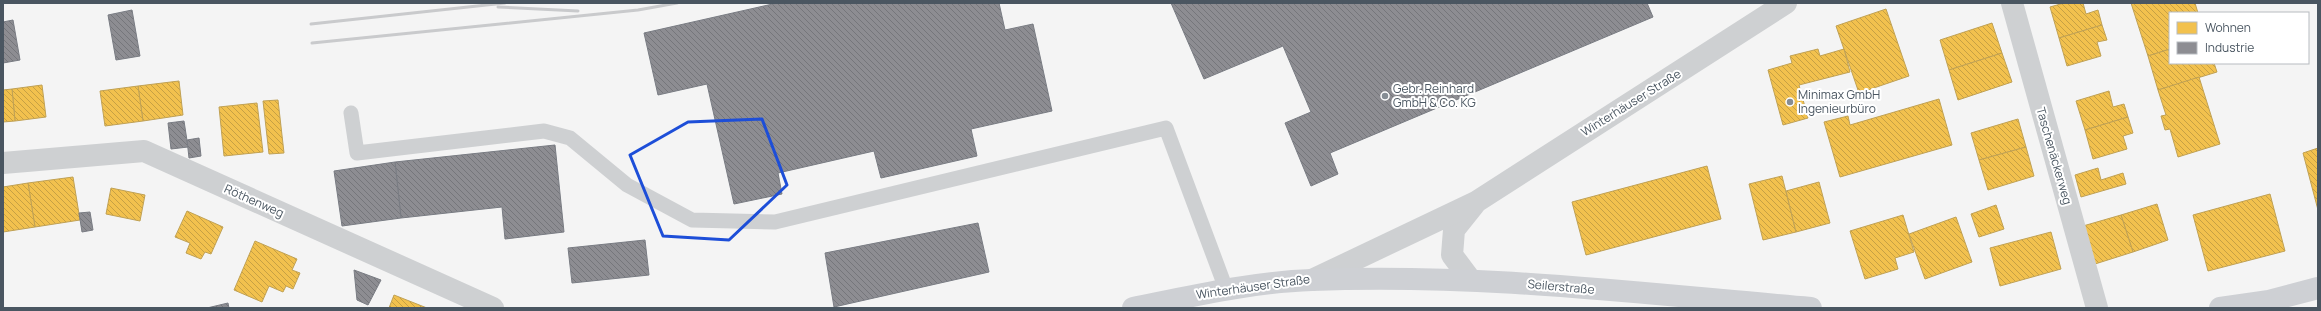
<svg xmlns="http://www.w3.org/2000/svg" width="2321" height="311" font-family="Manrope,sans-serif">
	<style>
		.homes { fill: url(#homes-back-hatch); stroke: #c0a154 }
		.industry { fill: url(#industry-back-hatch); stroke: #797c83 }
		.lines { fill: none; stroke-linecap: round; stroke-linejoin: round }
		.lane { stroke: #ced0d2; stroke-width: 15 }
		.street { stroke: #ced0d2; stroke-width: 22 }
		.secondary { stroke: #ced0d4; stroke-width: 22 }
		.rail { stroke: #c9cacc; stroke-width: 3 }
		.marked { fill: none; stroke: #1d4ed8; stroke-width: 3; stroke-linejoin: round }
		.poi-dot { fill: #868d94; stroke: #fff; stroke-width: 1.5 }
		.labels { text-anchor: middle; stroke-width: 4; stroke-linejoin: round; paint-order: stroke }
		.poi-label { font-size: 12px; fill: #4a5661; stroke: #fff; text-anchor: start }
		.street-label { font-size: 12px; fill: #4a5661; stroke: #fff }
	</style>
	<defs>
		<pattern id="homes-back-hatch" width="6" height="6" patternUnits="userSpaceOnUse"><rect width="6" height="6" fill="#f2c14e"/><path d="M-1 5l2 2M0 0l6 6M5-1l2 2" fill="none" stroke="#c6a044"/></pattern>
		<pattern id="industry-back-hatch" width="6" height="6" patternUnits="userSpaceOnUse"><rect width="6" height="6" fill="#8d8d92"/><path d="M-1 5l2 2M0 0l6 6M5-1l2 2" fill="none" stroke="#75767b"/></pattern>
	</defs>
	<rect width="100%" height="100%" fill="#f4f4f4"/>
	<!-- homes -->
	<g class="homes">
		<polygon points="2064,3 2083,3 2086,14 2098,10 2102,25 2059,38 2050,7"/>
		<polygon points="2131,3 2195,3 2198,13 2170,13 2170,49 2148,56"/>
		<polygon points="1886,9 1909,76 1859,93 1836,26"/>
		<polygon points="1992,23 2002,53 1949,70 1940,40"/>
		<polygon points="2102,25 2107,40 2097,42 2101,56 2067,66 2059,38"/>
		<polygon points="1818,49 1820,56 1844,49 1850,72 1799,85 1808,118 1783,125 1768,70 1792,63 1790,56"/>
		<polygon points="2170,49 2170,63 2214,63 2217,72 2158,90 2148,56"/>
		<polygon points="2002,53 2012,82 1958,100 1949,70"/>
		<polygon points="2199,77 2220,144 2178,157 2170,129 2165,130 2161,116 2166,115 2158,90"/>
		<polygon points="179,81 183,115 143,121 138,86"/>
		<polygon points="42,85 46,117 15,121 12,89"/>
		<polygon points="138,86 143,121 105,126 100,91"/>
		<polygon points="12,89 15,121 3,122 3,90"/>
		<polygon points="2109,91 2113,107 2124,104 2128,117 2085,130 2076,101"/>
		<polygon points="1939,99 1952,145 1840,177 1824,122 1848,116 1850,125"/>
		<polygon points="278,100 284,153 269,154 263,101"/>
		<polygon points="257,103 263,152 224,156 219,107"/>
		<polygon points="2128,117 2133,133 2123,136 2127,149 2093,159 2085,130"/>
		<polygon points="2018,119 2026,147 1979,160 1971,133"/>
		<polygon points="2026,147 2034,176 1988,190 1979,160"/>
		<polygon points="2318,148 2318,210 2303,153"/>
		<polygon points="1707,166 1721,219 1586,255 1572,202"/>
		<polygon points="2098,168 2101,180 2123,173 2126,184 2081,197 2075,175"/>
		<polygon points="1782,176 1796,232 1763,240 1749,184"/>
		<polygon points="73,177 80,220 35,227 28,183"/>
		<polygon points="1819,182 1830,223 1796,232 1786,191"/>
		<polygon points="28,183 35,227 3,232 3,187"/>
		<polygon points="111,188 145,195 140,221 106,214"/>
		<polygon points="2270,194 2285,251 2208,271 2193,215"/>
		<polygon points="2157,204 2168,240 2133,252 2121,215"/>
		<polygon points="1996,205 2004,229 1979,237 1971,214"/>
		<polygon points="187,211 223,227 211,254 205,252 201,259 186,253 190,243 175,237"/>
		<polygon points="1903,215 1914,252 1895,258 1898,269 1865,279 1850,231"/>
		<polygon points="2121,215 2133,252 2095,264 2083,226"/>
		<polygon points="1956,217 1972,262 1925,279 1909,234"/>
		<polygon points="2051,232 2061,269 2000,286 1990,248"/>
		<polygon points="255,241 297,259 292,270 300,273 293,289 286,286 283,292 269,286 262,302 234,290"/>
		<polygon points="394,295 427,308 389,308"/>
	</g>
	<!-- industry -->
	<g class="industry">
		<polygon points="777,3 999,3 1005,30 1033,24 1052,111 971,129 977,156 881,178 874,151 778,173 782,194 734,204 707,84 658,95 644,33"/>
		<polygon points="1171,3 1647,3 1653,17 1330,153 1338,174 1311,186 1285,123 1311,112 1283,46 1204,79"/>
		<polygon points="132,10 140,56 116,60 108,15"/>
		<polygon points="13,20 20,60 3,63 3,22"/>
		<polygon points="184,121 188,147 171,149 168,123"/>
		<polygon points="199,138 201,156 189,158 187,140"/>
		<polygon points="555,145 564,232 505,239 502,207 401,218 395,162"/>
		<polygon points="395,162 401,218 342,226 334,171"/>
		<polygon points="90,212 93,230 82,232 79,213"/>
		<polygon points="978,223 989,272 834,307 825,253"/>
		<polygon points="645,240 649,275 572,283 568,248"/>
		<polygon points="354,270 381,280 368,305 357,300"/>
		<polygon points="228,303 229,308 207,308"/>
	</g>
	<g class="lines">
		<!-- lane -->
		<polyline class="lane" points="351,113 357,153 544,131 570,138 627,185 692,220 775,222 1166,128 1226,289"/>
		<!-- street -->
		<g class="street">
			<polyline points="2012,3 2097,308"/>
			<polyline points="3,163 144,151 493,308"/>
			<polyline points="1470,279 1452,255 1454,230 1474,205"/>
			<polyline points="1312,280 1476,202 1786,3"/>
		</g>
		<!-- secondary -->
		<g class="secondary">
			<path d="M1133,308C1192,296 1252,282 1312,280C1479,273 1645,294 1811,308"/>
			<polyline points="2220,308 2269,301 2318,288"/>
		</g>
		<!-- rail -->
		<g class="rail">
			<polyline points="498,7 578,11"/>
			<polyline points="311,24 505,3"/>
			<polyline points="312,43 638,10 677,3"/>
		</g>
	</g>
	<!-- marked area -->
	<path class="marked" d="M762,119L787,185L729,240L663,236L630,155L688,122Z"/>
	<!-- markers -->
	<g class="poi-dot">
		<circle cx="1385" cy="96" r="4"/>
		<circle cx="1790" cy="102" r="4"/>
	</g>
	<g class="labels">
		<!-- poi labels -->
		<g class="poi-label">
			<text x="1393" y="93">Gebr. Reinhard<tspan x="1393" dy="14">GmbH &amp; Co. KG</tspan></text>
			<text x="1798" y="99">Minimax GmbH<tspan x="1798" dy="14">Ingenieurbüro</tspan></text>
		</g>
		<!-- street labels -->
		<g class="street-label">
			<text transform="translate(1631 103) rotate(-32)" y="4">Winterhäuser Straße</text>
			<text transform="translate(2054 156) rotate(74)" y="4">Taschenäckerweg</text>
			<text transform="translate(254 201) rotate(24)" y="4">Röthenweg</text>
			<text transform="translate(1253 287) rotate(-8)" y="4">Winterhäuser Straße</text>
			<text transform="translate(1561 287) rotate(5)" y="4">Seilerstraße</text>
		</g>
	</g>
	<!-- border -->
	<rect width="2321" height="311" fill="none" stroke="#4a5661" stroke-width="8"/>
	<!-- legend -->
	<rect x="2169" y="12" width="140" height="52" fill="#ffffff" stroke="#b7bbc0"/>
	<rect x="2177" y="22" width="20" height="12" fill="#f2c14e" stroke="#b7bbc0"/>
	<text x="2205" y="32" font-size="12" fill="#4a5661">Wohnen</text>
	<rect x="2177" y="42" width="20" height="12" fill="#8d8d92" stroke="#b7bbc0"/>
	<text x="2205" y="52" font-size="12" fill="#4a5661">Industrie</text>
</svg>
